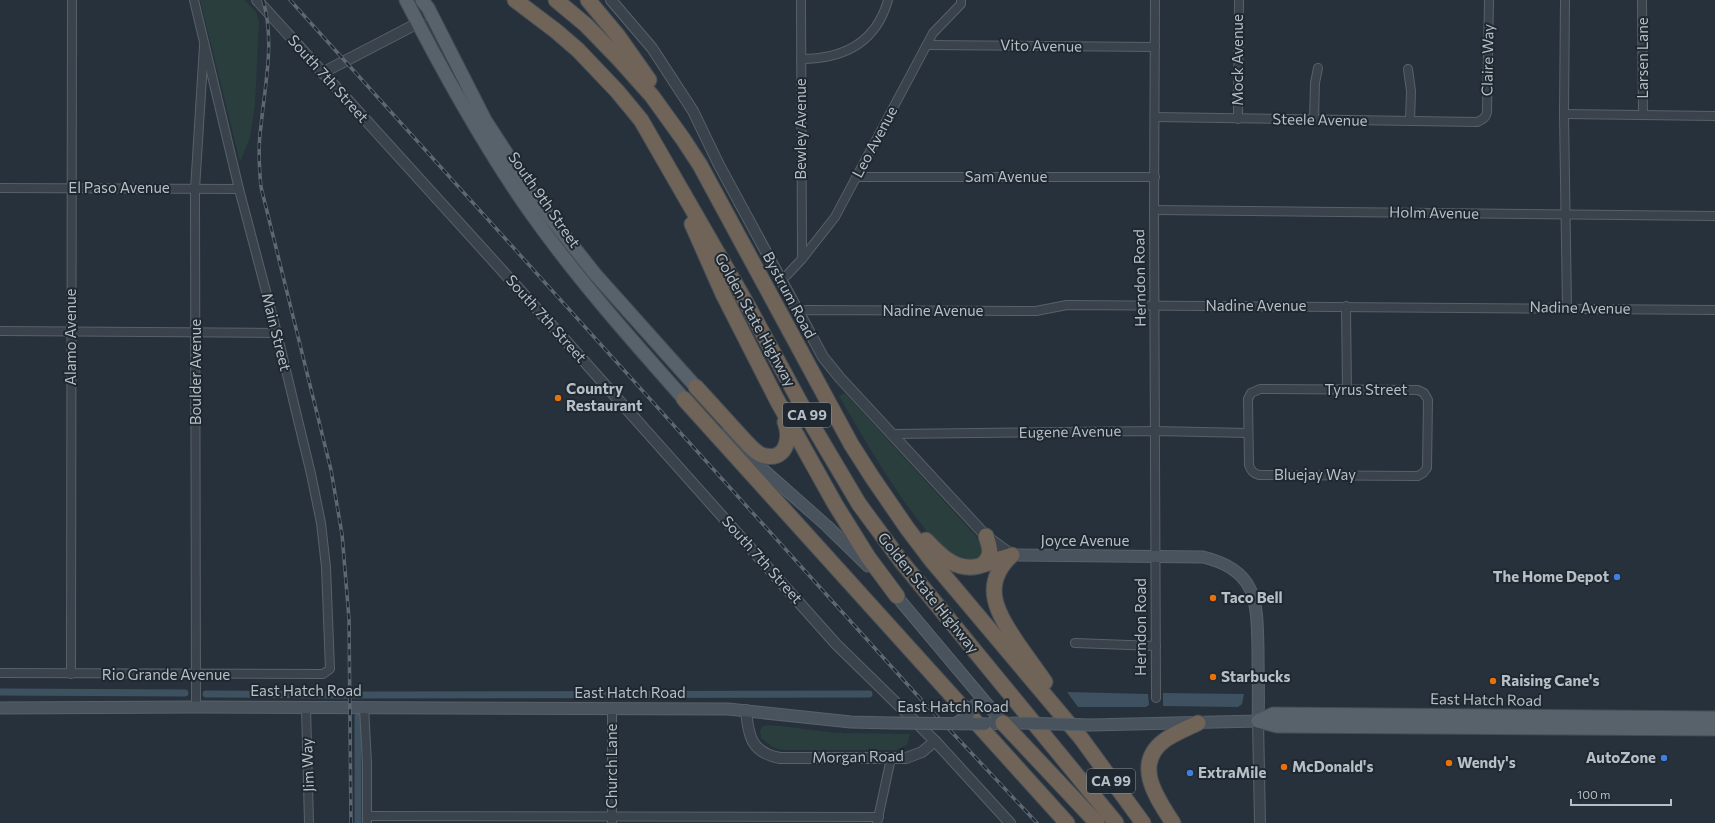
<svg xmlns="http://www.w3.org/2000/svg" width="1715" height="823" font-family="Commissioner,sans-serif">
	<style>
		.green { fill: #293e3d }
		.water { fill: #3e5161 }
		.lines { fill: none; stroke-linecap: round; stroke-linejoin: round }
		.canal { stroke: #3e5161; stroke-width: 7 }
		.minor-casing { stroke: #586169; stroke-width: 10 }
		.tertiary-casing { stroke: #586169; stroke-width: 12 }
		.secondary-casing { stroke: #586169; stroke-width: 13 }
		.primary-casing { stroke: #434c54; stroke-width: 15 }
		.motorway-casing { stroke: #454e56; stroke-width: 17 }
		.minor { stroke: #3a434b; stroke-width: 8 }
		.tertiary { stroke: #3a434b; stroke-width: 10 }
		.secondary { stroke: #49535e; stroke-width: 11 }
		.primary { stroke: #58626b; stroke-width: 13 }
		.motorway { stroke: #706458; stroke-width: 15 }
		.rail-casing { stroke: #5d6872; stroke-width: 3.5 }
		.rail { stroke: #1f2830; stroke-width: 2; stroke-dasharray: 6; stroke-linecap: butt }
		.secondary-bridge-casing { stroke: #586169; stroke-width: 13; stroke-linecap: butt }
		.secondary-bridge { stroke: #49535e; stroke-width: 11 }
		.food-dot { fill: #e8710a; stroke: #1f2830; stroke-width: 1.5 }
		.shop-dot { fill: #3f7fe0; stroke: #1f2830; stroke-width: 1.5 }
		.labels { text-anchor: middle; stroke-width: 4; stroke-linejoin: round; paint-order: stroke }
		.shield { fill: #1f2830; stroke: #899199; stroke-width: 1 }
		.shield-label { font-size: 14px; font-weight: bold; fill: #b6bec6 }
		.street-label { font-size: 15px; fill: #b6bec6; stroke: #1f2830 }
		.poi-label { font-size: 15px; font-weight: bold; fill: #b6bec6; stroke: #1f2830; text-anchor: start }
	</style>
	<rect width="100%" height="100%" fill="#27313b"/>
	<!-- green -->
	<g class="green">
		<polygon points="200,0 245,0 257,14 259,22 255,105 250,138 240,162"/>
		<path d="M845,393L975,535L982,546V555C976,561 965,563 957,559C942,553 932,537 922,525C890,485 865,440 839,396Z"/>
		<polygon points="766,725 781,726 836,733 910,734 907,745 896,750 782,750 772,747 761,738 760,731 762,727"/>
	</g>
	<!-- water -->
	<g class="water">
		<polygon points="1067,692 1148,694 1149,705 1146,707 1078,707"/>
		<polygon points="1163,693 1244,694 1242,704 1238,707 1163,706"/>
	</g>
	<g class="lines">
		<!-- canal -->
		<g class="canal">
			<polyline points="0,692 185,693"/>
			<polyline points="206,694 347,695"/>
			<polyline points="354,695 869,694"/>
			<polyline points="358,716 358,823"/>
		</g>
		<defs>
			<g id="minor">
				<polyline points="801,0 802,259"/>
				<polyline points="1155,0 1154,210 1156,698"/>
				<polyline points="1565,0 1564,114 1567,308"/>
				<polyline points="1642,0 1643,115"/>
				<polyline points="927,45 1155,47"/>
				<path d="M801,59C844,59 876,43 888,0"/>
				<polyline points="1408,69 1411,91 1410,121"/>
				<polyline points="1564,114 1715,116"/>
				<path d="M1155,117L1477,122C1482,120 1486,118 1487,112L1489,0"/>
				<polyline points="1238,119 1239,0"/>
				<polyline points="1314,120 1315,83 1318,68"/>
				<polyline points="856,177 1155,177"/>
				<polyline points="0,188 239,189"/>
				<polyline points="1154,210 1715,216"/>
				<polyline points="780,279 787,275 802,259 835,217 933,33 961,4 961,0"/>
				<polyline points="1346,306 1347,390"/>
				<polyline points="799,314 806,310 1036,311 1067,305 1715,310"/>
				<polyline points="0,331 277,333"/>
				<path d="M1260,389L1418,390L1424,393L1428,400L1427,468L1423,473L1418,476L1259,475C1253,473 1251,471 1249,465L1248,399L1251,393Z"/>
				<polyline points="893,434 1156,431 1248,433"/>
				<polyline points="1075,643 1156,646"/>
				<polyline points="0,673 323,674 330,669 326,567 321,523 311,474 277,333 239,189 194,0"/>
				<polyline points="71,674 72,0"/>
				<polyline points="196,707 195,189 204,46"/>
				<polyline points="306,707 309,823"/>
				<polyline points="364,707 367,763 367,823"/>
				<polyline points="612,709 612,823"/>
				<polyline points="367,816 879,817"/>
				<polyline points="877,823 891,758"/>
			</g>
			<g id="tertiary">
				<polyline points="257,0 566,341 836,644 935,741 1010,823"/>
				<polyline points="611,0 652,48 693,111 719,165 823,357 840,378 986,536 1012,555"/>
				<polyline points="322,73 418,23 428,27 452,72 463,86"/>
				<path d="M746,710C748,735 751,753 780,758H906L922,752L935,741"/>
				<polyline points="1258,721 1260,823"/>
			</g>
			<g id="secondary">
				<polyline points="723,434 827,526 868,566"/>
				<path d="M1012,555L1203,557C1258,570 1257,602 1258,651C1258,674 1259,698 1258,721L1091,725"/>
				<polyline points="893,592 1003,723"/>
				<polyline points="0,708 196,707 728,709 851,722 892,723"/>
				<polyline points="985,724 1022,723"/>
			</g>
			<g id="primary">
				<path d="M406,0C443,72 482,143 528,209C575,276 630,338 684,399"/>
				<polyline points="422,0 428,8 485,120 538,202 595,274 696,387"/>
				<polyline points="1258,721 1273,714 1715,718"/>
				<polyline points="1258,721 1277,726 1715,729"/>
			</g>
			<g id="motorway">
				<polyline points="515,0 556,31 578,50 617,91 641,120 748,306 814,428 859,504 901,561 1116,823"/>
				<polyline points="556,0 586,25 619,59 652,96 683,139 700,165 851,444 872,477 907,528 932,561 1081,738 1143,823"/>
				<polyline points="588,0 618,36 649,80"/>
				<polyline points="692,224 723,294 777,400 835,504 868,557 897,596"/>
				<path d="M696,387L747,443C752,448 756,453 762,455C785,463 792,439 785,422"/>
				<polyline points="684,399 1067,823"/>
				<path d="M926,540C940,555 956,572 979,566C990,563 1000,558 1011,556"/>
				<path d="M1012,555C979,585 998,614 1018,644C1027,657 1036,669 1045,682"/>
				<path d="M985,562C993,554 989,546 986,536"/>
				<polyline points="1003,723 1097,823"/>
				<path d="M1173,823C1157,798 1132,764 1165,740C1175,733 1188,728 1198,723"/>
			</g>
		</defs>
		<!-- minor casing -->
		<use href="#minor" class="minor-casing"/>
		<!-- tertiary casing -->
		<use href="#tertiary" class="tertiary-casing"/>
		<!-- secondary casing -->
		<use href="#secondary" class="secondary-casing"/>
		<!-- primary casing -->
		<use href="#primary" class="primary-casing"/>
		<!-- motorway casing -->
		<use href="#motorway" class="motorway-casing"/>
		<!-- minor -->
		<use href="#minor" class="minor"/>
		<!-- tertiary -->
		<use href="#tertiary" class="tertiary"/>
		<!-- secondary -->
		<use href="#secondary" class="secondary"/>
		<!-- primary -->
		<use href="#primary" class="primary"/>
		<!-- motorway -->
		<use href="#motorway" class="motorway"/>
		<defs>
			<g id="rail">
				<path d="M263,0C275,42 265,83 261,126C258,146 259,167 261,187L331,470L342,534L349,619L351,823"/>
				<polyline points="290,0 917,695 1037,823"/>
			</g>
		</defs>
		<!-- rail casing -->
		<use href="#rail" class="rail-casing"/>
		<!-- rail -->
		<use href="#rail" class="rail"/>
		<defs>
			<g id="secondary-bridge">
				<polyline points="892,723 985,724"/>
				<polyline points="1022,723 1091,725"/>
				<polyline points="955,724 967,716 974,704"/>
			</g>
		</defs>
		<!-- secondary-bridge casing -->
		<use href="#secondary-bridge" class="secondary-bridge-casing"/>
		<!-- secondary-bridge -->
		<use href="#secondary-bridge" class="secondary-bridge"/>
	</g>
	<!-- markers -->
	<g class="food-dot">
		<circle cx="558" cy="398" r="4"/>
		<circle cx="1213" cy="598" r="4"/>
		<circle cx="1213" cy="677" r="4"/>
		<circle cx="1493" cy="681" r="4"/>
		<circle cx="1449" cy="763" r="4"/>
		<circle cx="1284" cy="767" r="4"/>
	</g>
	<g class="shop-dot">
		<circle cx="1617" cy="577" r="4"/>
		<circle cx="1664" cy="758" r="4"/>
		<circle cx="1190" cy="773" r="4"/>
	</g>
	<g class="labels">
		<!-- shield labels -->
		<g class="shield">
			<rect x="783" y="403" width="48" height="24" rx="3"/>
			<rect x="1087" y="769" width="48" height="24" rx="3"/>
		</g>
		<g class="shield-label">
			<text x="807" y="420">CA 99</text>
			<text x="1111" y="786">CA 99</text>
		</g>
		<!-- street labels -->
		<g class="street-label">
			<text transform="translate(1041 46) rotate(1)" y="5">Vito Avenue</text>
			<text transform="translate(1643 58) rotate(-90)" y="5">Larsen Lane</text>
			<text transform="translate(1238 60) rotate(-90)" y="5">Mock Avenue</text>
			<text transform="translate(1488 60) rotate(-89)" y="5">Claire Way</text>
			<text transform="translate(328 79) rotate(48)" y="5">South 7th Street</text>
			<text transform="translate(1320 120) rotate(1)" y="5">Steele Avenue</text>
			<text transform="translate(801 129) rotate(-90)" y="5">Bewley Avenue</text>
			<text transform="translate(875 142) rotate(-62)" y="5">Leo Avenue</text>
			<text x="1006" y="182">Sam Avenue</text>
			<text x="119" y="193">El Paso Avenue</text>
			<text transform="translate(544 200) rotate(55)" y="5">South 9th Street</text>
			<text transform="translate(1434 213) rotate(1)" y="5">Holm Avenue</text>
			<text transform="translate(1140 278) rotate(-91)" y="5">Herndon Road</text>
			<text transform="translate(789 295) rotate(62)" y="5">Bystrum Road</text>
			<text x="1256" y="311">Nadine Avenue</text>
			<text transform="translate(1580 308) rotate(1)" y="5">Nadine Avenue</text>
			<text x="933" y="316">Nadine Avenue</text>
			<text transform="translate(546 319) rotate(48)" y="5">South 7th Street</text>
			<text transform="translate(755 320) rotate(61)" y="5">Golden State Highway</text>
			<text transform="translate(276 332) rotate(76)" y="5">Main Street</text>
			<text transform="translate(71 337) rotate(-90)" y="5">Alamo Avenue</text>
			<text transform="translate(196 372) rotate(-90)" y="5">Boulder Avenue</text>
			<text x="1366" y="395">Tyrus Street</text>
			<text transform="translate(1070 432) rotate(-1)" y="5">Eugene Avenue</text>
			<text x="1315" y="480">Bluejay Way</text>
			<text x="1085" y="546">Joyce Avenue</text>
			<text transform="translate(762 560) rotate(48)" y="5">South 7th Street</text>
			<text transform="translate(928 593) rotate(51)" y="5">Golden State Highway</text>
			<text transform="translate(1141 627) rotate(-90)" y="5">Herndon Road</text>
			<text x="166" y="680">Rio Grande Avenue</text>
			<text x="306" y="696">East Hatch Road</text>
			<text x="630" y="698">East Hatch Road</text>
			<text transform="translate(1486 700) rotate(1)" y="5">East Hatch Road</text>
			<text x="953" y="712">East Hatch Road</text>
			<text transform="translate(858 757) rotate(-1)" y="5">Morgan Road</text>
			<text transform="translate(308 765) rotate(-92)" y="5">Jim Way</text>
			<text transform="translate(612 766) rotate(-90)" y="5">Church Lane</text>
		</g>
		<!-- poi labels -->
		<g class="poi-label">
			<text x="566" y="394">Country<tspan x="566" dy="17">Restaurant</tspan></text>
			<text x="1609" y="582" text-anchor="end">The Home Depot</text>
			<text x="1221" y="603">Taco Bell</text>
			<text x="1221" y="682">Starbucks</text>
			<text x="1501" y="686">Raising Cane's</text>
			<text x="1656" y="763" text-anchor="end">AutoZone</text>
			<text x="1457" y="768">Wendy's</text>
			<text x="1292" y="772">McDonald's</text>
			<text x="1198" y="778">ExtraMile</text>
		</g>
	</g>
	<!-- scale -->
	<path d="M1571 799v6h100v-6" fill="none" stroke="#b6bec6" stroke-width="2"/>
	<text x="1577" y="799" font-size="12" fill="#b6bec6" stroke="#1f2830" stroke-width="3" paint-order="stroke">100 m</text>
</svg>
